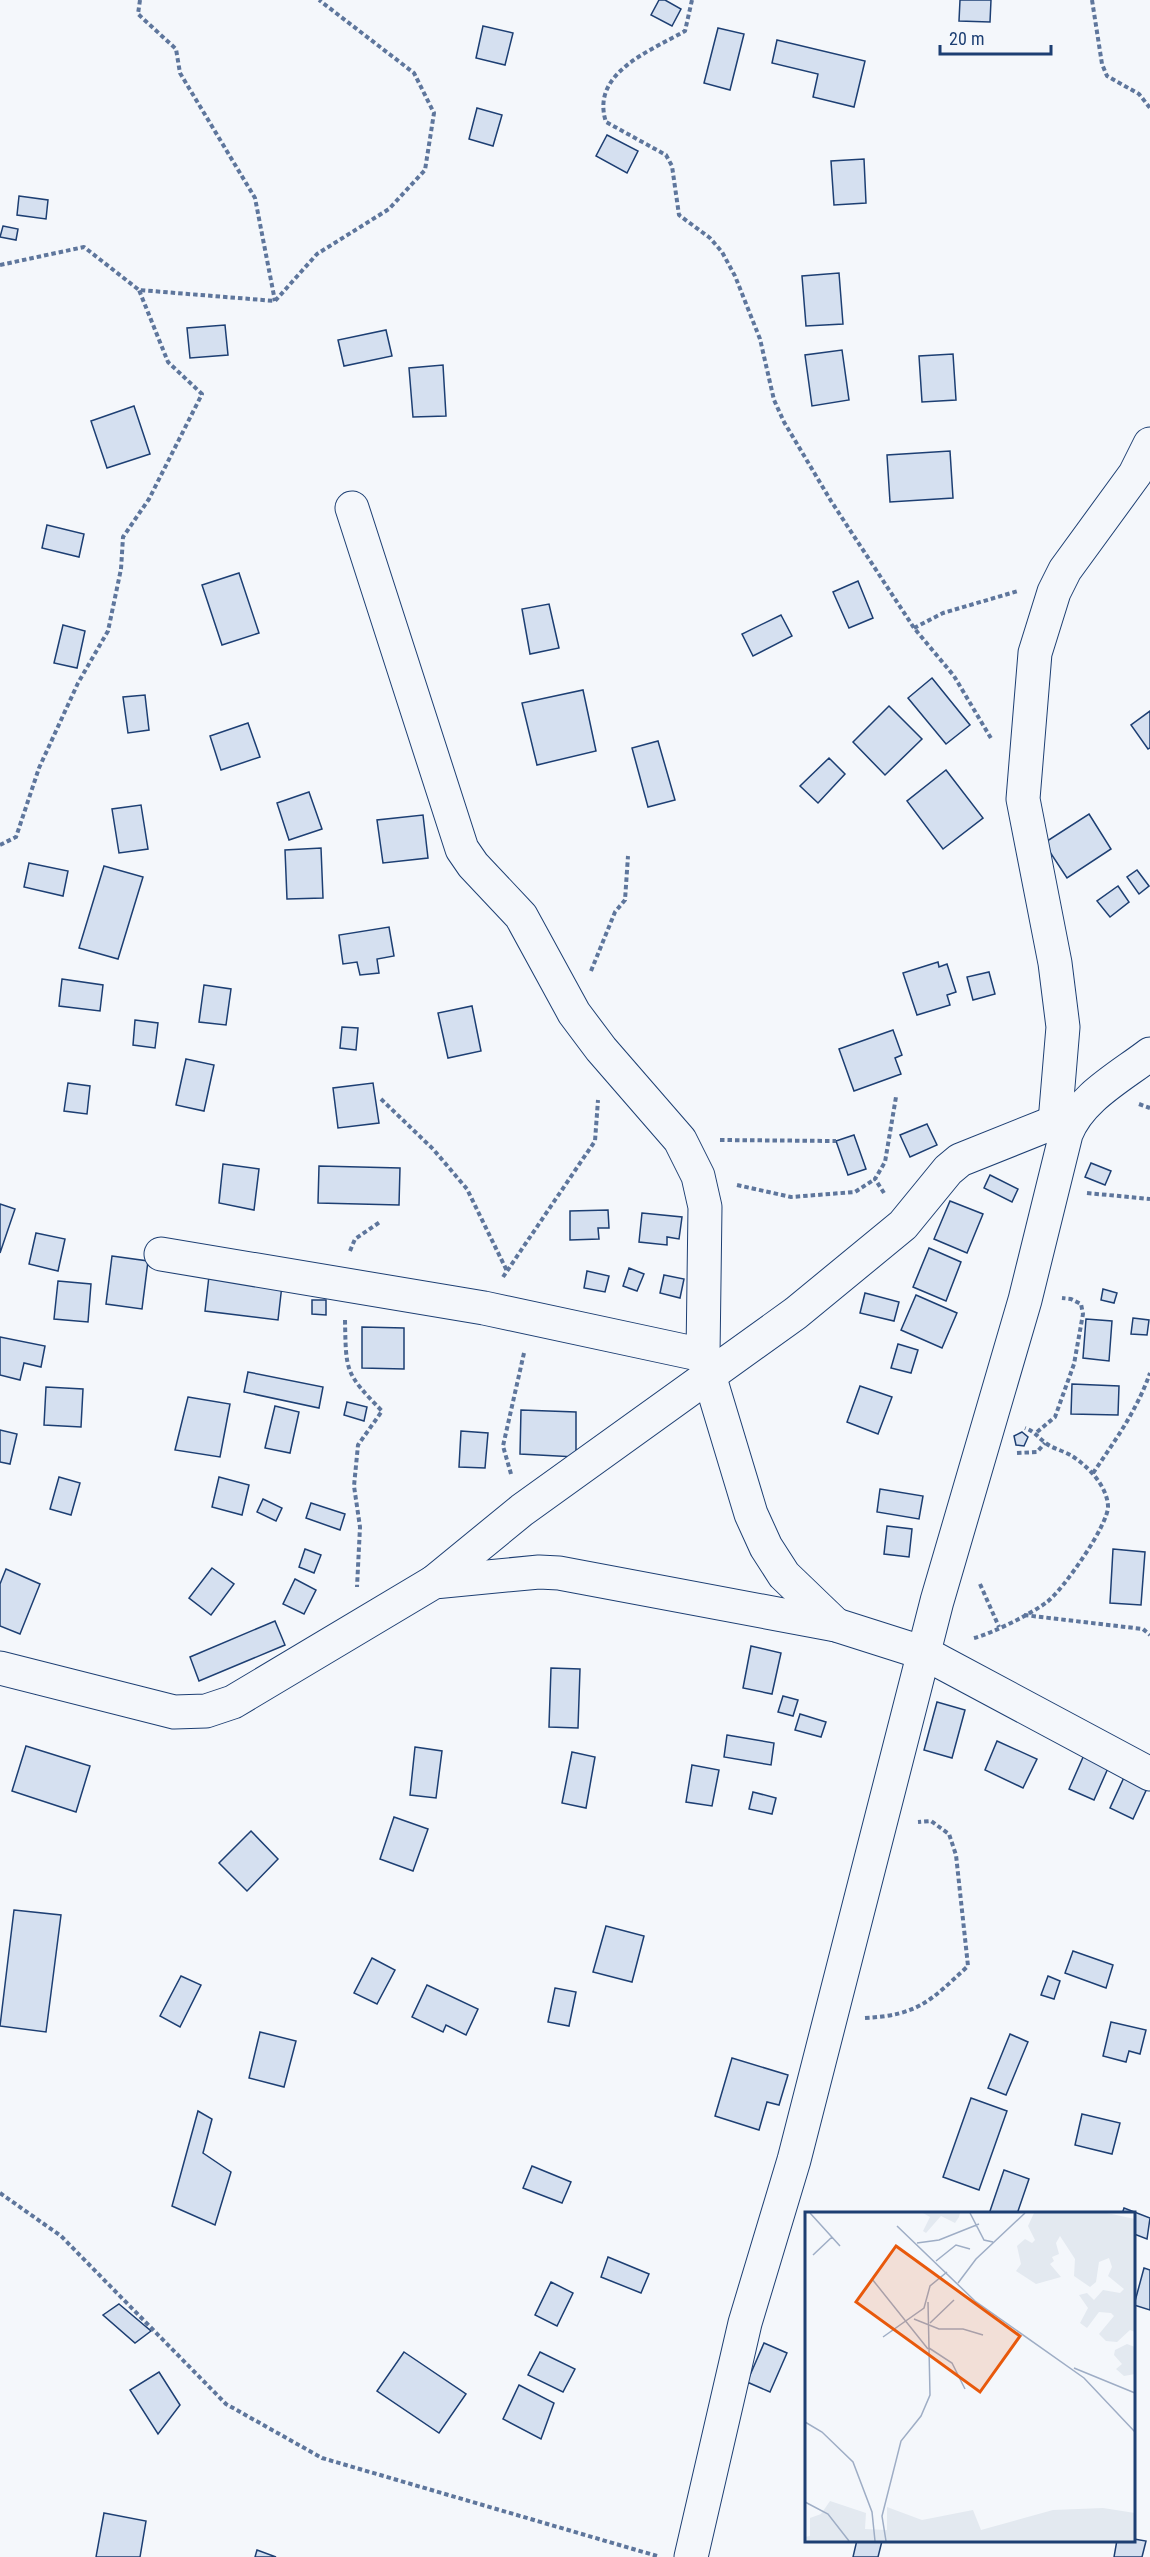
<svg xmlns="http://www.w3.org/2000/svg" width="1150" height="2557" font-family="'Roboto Condensed',sans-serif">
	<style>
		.building { fill: #d5e0f0; stroke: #1d3f73; stroke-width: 1.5 }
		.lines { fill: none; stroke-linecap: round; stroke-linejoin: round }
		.minor-casing { stroke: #1d3f73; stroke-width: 35 }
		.path { stroke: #5e769c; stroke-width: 4; stroke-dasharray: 4.5 3; stroke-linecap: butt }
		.minor { stroke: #f4f7fb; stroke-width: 33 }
		.inset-road { fill: none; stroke: #9eadc5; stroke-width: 1.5 }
		.view { fill: #e8590c; fill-opacity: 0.15; stroke: #e8590c; stroke-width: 3 }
		.inset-edge { fill: none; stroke: #1d3f73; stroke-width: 3 }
	</style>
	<rect width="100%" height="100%" fill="#f4f7fb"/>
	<!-- building -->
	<g class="building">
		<polygon points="659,0 665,0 681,9 672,26 651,15"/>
		<polygon points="960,0 991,0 990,22 959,21"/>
		<polygon points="483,26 513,33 505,65 476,58"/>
		<polygon points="718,28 744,34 730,90 704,83"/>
		<polygon points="777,40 865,61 854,107 813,97 818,74 772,63"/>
		<polygon points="477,108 502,115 493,146 469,139"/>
		<polygon points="607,135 638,151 627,173 596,156"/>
		<polygon points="864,159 866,203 834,205 831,161"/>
		<polygon points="19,196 48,200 46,219 17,215"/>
		<polygon points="3,226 18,229 16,240 0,237"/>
		<polygon points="839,273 843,324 806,326 802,276"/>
		<polygon points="225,325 228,355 190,358 187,328"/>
		<polygon points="386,330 392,356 344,366 338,340"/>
		<polygon points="842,350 849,400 812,406 805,355"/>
		<polygon points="953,354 956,400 922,402 919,356"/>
		<polygon points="443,365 446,416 413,417 409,368"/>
		<polygon points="134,406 150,454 107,468 91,421"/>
		<polygon points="950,451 953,498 890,502 887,455"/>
		<polygon points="47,525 84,534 79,557 42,548"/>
		<polygon points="239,573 259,633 222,645 202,585"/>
		<polygon points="858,581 873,618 849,628 833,592"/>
		<polygon points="549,604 559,648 530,654 522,609"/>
		<polygon points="781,615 792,636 753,656 742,634"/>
		<polygon points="63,625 85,631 77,668 54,663"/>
		<polygon points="932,678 970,725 946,744 908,698"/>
		<polygon points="583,690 596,751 537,765 522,703"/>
		<polygon points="145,695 149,730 128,733 123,697"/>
		<polygon points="889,706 922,739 885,775 853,742"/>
		<polygon points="1150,711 1150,748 1148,749 1131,725"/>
		<polygon points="248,723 260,757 221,770 210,736"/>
		<polygon points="658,741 675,800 648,807 632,748"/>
		<polygon points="829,758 845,774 818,803 800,786"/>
		<polygon points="946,770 983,818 943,849 907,801"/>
		<polygon points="309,792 322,829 289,840 277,803"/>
		<polygon points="141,805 148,849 119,853 112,809"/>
		<polygon points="1089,814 1111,849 1067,878 1044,843"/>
		<polygon points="423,815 428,858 383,863 377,820"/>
		<polygon points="321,848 323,898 287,899 285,850"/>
		<polygon points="29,863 68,871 63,896 24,887"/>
		<polygon points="104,866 143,877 118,959 79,948"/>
		<polygon points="1137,870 1149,886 1139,894 1127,877"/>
		<polygon points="1118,886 1129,902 1110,917 1097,901"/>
		<polygon points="389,927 394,956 377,959 379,973 360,975 357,962 343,964 339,935"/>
		<polygon points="938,962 939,967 947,964 956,992 947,995 950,1005 917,1015 903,973"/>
		<polygon points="989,972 995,994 973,1000 967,977"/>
		<polygon points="62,979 103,985 100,1011 59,1006"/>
		<polygon points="204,985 231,989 226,1025 199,1022"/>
		<polygon points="472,1006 481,1051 448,1058 438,1013"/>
		<polygon points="135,1020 158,1023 155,1048 133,1045"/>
		<polygon points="342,1027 358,1028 356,1050 340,1048"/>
		<polygon points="893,1030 902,1055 895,1058 901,1074 854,1091 839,1049"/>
		<polygon points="186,1059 214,1065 204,1111 176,1105"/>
		<polygon points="68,1083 90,1086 87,1114 64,1111"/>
		<polygon points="373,1083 379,1123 338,1128 333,1088"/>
		<polygon points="927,1124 937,1145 910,1157 900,1135"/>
		<polygon points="854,1135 866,1169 848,1175 836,1141"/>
		<polygon points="1091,1163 1111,1171 1105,1185 1085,1177"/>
		<polygon points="223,1164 259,1169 254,1210 219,1203"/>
		<polygon points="319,1166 400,1168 399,1205 318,1203"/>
		<polygon points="990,1175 1018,1189 1012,1202 984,1188"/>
		<polygon points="950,1201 983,1214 967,1253 934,1239"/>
		<polygon points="0,1204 15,1209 0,1253"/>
		<polygon points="608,1210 609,1228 598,1228 599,1239 570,1240 570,1211"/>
		<polygon points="642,1213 682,1217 679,1239 667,1237 667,1245 639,1242"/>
		<polygon points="36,1233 65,1239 58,1271 29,1264"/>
		<polygon points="929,1248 961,1262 946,1301 913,1287"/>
		<polygon points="112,1256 148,1261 142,1309 106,1304"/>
		<polygon points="629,1268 644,1274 637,1291 623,1286"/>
		<polygon points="587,1271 609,1276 605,1292 584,1288"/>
		<polygon points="664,1275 684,1279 680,1298 660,1293"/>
		<polygon points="209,1276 282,1285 278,1320 205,1311"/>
		<polygon points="58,1281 91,1284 88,1322 54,1319"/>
		<polygon points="1103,1289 1117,1293 1114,1303 1101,1300"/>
		<polygon points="865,1293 899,1302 894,1321 860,1313"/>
		<polygon points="916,1295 957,1313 942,1348 901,1330"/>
		<polygon points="312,1300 326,1300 326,1315 312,1314"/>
		<polygon points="1133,1318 1149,1320 1147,1335 1131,1334"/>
		<polygon points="1086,1319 1112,1321 1109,1361 1083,1358"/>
		<polygon points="362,1327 404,1328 404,1369 362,1368"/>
		<polygon points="0,1337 45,1346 41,1367 24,1363 20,1380 0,1375"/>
		<polygon points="898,1344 918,1350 911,1373 891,1368"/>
		<polygon points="248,1372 323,1387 319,1408 244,1392"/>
		<polygon points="1072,1384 1119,1386 1118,1415 1071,1414"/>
		<polygon points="860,1386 892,1397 878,1434 847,1422"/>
		<polygon points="46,1387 83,1389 81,1427 44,1425"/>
		<polygon points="188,1397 230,1404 220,1457 175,1450"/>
		<polygon points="347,1402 367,1407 364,1421 344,1415"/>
		<polygon points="275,1406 299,1412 290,1453 265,1448"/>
		<polygon points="521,1410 576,1412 576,1457 520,1454"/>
		<polygon points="0,1430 17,1434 10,1464 0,1462"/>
		<polygon points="461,1431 488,1433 485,1468 459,1467"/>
		<polygon points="1022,1432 1028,1437 1024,1446 1016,1445 1014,1436"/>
		<polygon points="59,1477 80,1483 71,1515 50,1509"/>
		<polygon points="219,1477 249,1485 242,1515 212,1507"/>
		<polygon points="880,1489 923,1496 919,1519 877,1512"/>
		<polygon points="263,1499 282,1508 276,1521 257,1512"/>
		<polygon points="311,1503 345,1514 340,1530 306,1518"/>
		<polygon points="887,1526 912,1529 909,1557 884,1554"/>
		<polygon points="305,1549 321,1555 314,1573 299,1567"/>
		<polygon points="1113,1549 1145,1552 1141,1605 1110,1603"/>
		<polygon points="212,1568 234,1584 211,1615 189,1598"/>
		<polygon points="6,1569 40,1584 20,1634 0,1626 0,1584"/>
		<polygon points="295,1579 316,1590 304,1614 283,1604"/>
		<polygon points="275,1621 285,1645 199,1681 190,1657"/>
		<polygon points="751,1646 781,1653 772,1694 743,1688"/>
		<polygon points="551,1668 580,1669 578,1728 549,1727"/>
		<polygon points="783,1696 798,1700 793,1716 778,1712"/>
		<polygon points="937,1702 965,1710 952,1758 924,1750"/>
		<polygon points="800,1714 826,1722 821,1737 795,1730"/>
		<polygon points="727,1735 774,1743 771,1765 724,1757"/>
		<polygon points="997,1741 1037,1759 1023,1788 985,1770"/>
		<polygon points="26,1746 90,1766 76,1812 12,1791"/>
		<polygon points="415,1747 442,1751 436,1798 410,1795"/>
		<polygon points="572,1752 595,1757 586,1808 562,1803"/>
		<polygon points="1084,1755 1109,1766 1094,1800 1069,1789"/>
		<polygon points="692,1765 719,1770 712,1806 686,1802"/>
		<polygon points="1126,1773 1149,1784 1133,1819 1110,1808"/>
		<polygon points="753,1792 776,1798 772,1814 749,1809"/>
		<polygon points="394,1817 428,1829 413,1871 380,1859"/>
		<polygon points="251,1831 278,1859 247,1891 219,1863"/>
		<polygon points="14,1910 61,1915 46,2032 0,2026"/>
		<polygon points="606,1926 644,1936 632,1982 593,1972"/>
		<polygon points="1073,1951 1113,1965 1106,1988 1065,1973"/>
		<polygon points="372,1958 395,1970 377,2004 354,1993"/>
		<polygon points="181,1976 201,1985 180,2027 160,2016"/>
		<polygon points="1048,1976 1060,1981 1054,1999 1041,1995"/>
		<polygon points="427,1985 478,2009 466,2035 446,2025 443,2032 412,2017"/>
		<polygon points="555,1988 576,1992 569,2026 548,2022"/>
		<polygon points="1111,2022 1146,2030 1140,2054 1129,2051 1126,2062 1103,2056"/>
		<polygon points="260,2032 296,2041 284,2087 249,2078"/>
		<polygon points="1010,2034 1028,2042 1006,2095 988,2088"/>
		<polygon points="732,2058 788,2075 779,2105 767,2102 759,2130 715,2116"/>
		<polygon points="971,2098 1007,2111 979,2190 943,2177"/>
		<polygon points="198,2111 212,2119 203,2153 231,2172 215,2225 172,2206"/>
		<polygon points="1082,2114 1120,2123 1112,2154 1075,2145"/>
		<polygon points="532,2166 571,2182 562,2203 523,2188"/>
		<polygon points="1004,2170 1029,2179 1017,2214 989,2214"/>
		<polygon points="1124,2208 1150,2218 1147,2239 1134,2234 1134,2214 1122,2214"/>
		<polygon points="608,2257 649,2274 641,2293 601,2277"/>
		<polygon points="1144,2268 1150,2270 1150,2310 1134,2305"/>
		<polygon points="551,2282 573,2293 557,2326 535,2315"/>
		<polygon points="119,2304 151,2331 135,2343 103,2315"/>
		<polygon points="764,2343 787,2353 770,2392 747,2382"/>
		<polygon points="404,2352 466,2394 439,2433 377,2391"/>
		<polygon points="540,2352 575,2369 563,2392 528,2375"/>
		<polygon points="159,2372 180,2405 158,2434 130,2390"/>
		<polygon points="519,2385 554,2403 541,2439 503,2419"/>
		<polygon points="104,2513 146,2521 140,2557 96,2557"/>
		<polygon points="1134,2539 1146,2541 1142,2557 1114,2557 1117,2540"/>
		<polygon points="857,2540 882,2541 878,2557 853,2557"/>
		<polygon points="257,2550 276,2557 255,2557"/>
	</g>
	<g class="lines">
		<defs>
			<g id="minor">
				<polyline points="352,508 462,849 473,865 521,916 574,1013 601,1049 680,1140 698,1176 705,1207 703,1355 751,1514 766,1547 784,1575 836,1625"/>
				<polyline points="1055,1122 1063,1027 1055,963 1023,799 1035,653 1054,592 1065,570 1135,474 1150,444"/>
				<polyline points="161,1254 484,1308 703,1355"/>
				<polyline points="434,1582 522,1510 796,1313 903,1225 948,1170 960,1160 1055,1122 1071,1120"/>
				<polyline points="0,1668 174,1712 206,1711 233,1702 434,1582 539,1572 559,1573 836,1625 924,1653 1150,1774"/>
				<path d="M691,2557L745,2323L794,2160L937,1601L1025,1300L1066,1134C1080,1098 1120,1077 1150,1054"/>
			</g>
		</defs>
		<!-- minor casing -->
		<use href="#minor" class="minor-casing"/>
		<!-- path -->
		<g class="path">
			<polyline points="140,0 138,14 176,49 180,73 255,198 275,301"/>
			<path d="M692,0L685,31C650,51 590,73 606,122L666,155L672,166L679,215L710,238L722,252L735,276L760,339L774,400L784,422L831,501L914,628L954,676L992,740"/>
			<polyline points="1092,0 1102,64 1107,76 1139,94 1150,108"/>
			<polyline points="0,265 84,247 139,290 275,301 317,254 389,209 425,170 434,113 414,73 319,0"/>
			<polyline points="914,628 943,613 1018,591"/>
			<polyline points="0,845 16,837 39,768 78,683 108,631 121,569 123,537 149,499 202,394 168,362 139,290"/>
			<polyline points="591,971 615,912 625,900 628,856"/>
			<polyline points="381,1099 433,1149 467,1189 507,1271"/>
			<polyline points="1139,1104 1150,1108"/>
			<polyline points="720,1140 836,1141"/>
			<polyline points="737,1185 791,1197 855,1192 875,1179"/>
			<polyline points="884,1193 875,1179 885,1162 896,1097"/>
			<polyline points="1087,1193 1150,1199"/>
			<polyline points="350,1251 355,1239 380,1222"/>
			<polyline points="503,1277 595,1141 598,1100"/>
			<path d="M345,1320C346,1372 345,1373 382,1411L358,1445L354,1486L360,1527L357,1587"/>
			<polyline points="1037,1432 1055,1417 1074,1364 1083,1314 1081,1304 1071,1299 1062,1298"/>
			<polyline points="1017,1453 1037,1452 1045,1443"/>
			<path d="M1093,1473C1115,1441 1137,1410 1150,1373"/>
			<polyline points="511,1474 503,1446 524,1353"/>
			<polyline points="980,1584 999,1627"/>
			<polyline points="1024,1615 1143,1629 1150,1635"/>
			<path d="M974,1638C993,1633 1031,1614 1047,1602C1063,1590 1109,1524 1108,1506C1107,1486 1088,1466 1072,1456C1064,1451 1054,1449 1047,1444C1038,1438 1036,1432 1025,1428"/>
			<path d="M865,2018C919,2015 930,2001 968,1966L956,1855L949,1834L931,1821L918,1822"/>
			<polyline points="0,2193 61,2236 226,2404 322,2458 657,2556"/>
		</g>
		<!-- minor -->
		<use href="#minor" class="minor"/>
	</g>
	<!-- overview -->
	<g transform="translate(805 2212)">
		<rect width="330" height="330" fill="#f4f7fb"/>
		<path d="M118,1H155L154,5L150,11L136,4L121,21L118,19L125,5ZM229,1H302L330,7V120L325,118L312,130L301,129L294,122L309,104L306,101L294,100L282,116L275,111L283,96L274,83L282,81L289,88L298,78L315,81L319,77L303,64L307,55L304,46L294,50L291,70L285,75L269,64L270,47L255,24L251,31L254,42L247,45L249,49L245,52L256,65L231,72L211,59L216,52L212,34L220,27L227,31L230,28L223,14ZM322,132L330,135V162L319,164L311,157L317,152L309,143L310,138ZM25,289L61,301L60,317L82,318V295L117,308L168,298L176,318L248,298L298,296L330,301V329H0V325L5,324V306L16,302Z" fill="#e3e9f0"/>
		<path class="inset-road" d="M5,1L35,34M165,1L179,28L188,30M92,14L170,89L279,166L330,220M112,31L134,28L174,12M8,43L27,25M131,49L151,33L165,37M67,67L123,137M153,71L171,47L220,1M109,107L134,117H158L178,123M125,111L149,88M78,125L119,96L125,74L142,60M124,136L147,151L160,177M269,156L330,181M0,210L17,220L48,250L67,300L70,329M0,290L23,302L44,329M81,329L77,304L96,229L116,204L125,183L123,90"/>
		<path class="view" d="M91,34L215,124L175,180L51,90Z"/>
		<rect width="330" height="330" class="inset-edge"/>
	</g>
	<!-- scale -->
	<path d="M940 45v9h111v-9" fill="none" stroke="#1d3f73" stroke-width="3"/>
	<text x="949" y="45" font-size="18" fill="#1d3f73" stroke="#f4f7fb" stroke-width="4.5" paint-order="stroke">20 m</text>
</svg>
